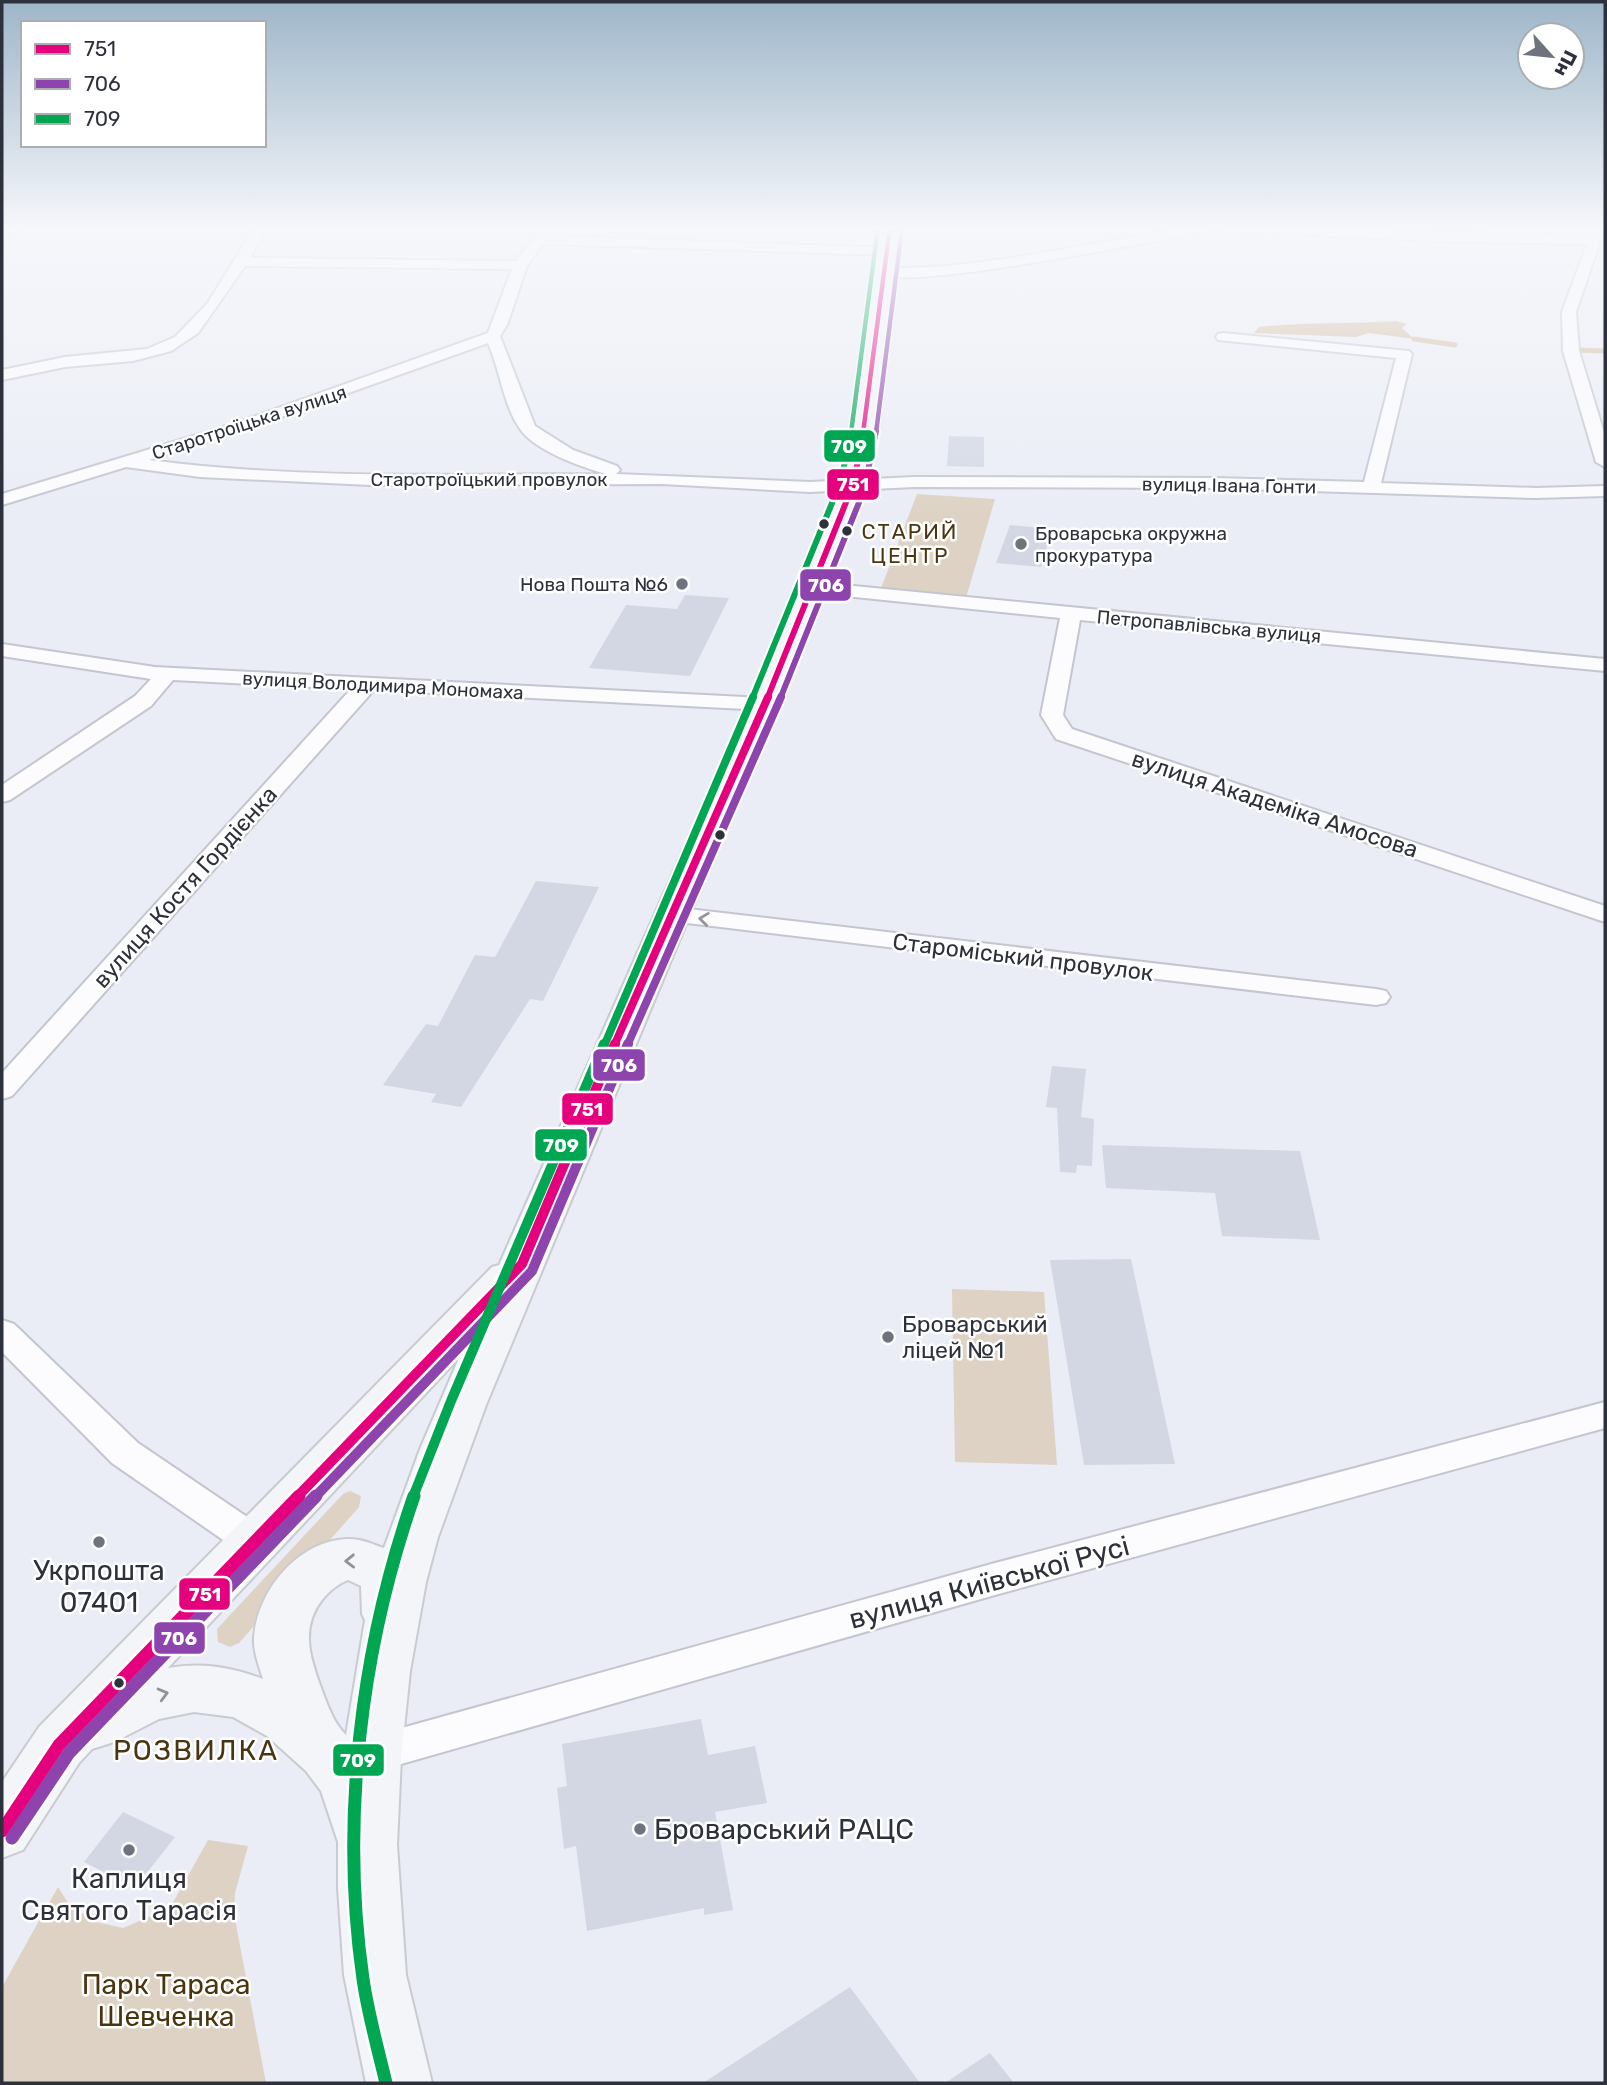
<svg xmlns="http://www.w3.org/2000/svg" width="1607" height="2085" font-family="Rubik,sans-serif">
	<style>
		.green { fill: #ddd2c3 }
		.water { fill: #d0b99a }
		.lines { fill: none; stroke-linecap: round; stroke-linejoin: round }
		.stream { stroke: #d0b99a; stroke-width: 5 }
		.building { fill: #d2d7e3 }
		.street-casing { stroke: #c3c6d0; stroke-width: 4 }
		.primary-casing { stroke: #cacbd1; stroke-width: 4 }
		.street { fill: #fcfcfe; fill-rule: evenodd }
		.primary { fill: #f3f5f8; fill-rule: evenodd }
		.bus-1-far4-casing { stroke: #fff; stroke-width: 7 }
		.bus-1-far3-casing { stroke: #fff; stroke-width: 10 }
		.bus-1-far2-casing { stroke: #fff; stroke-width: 12 }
		.bus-1-far1-casing { stroke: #fff; stroke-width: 15 }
		.bus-1-casing { stroke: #fff; stroke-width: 18 }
		.bus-2-far4-casing { stroke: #fff; stroke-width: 7 }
		.bus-2-far3-casing { stroke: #fff; stroke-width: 10 }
		.bus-2-far2-casing { stroke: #fff; stroke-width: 12 }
		.bus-2-far1-casing { stroke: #fff; stroke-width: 15 }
		.bus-2-casing { stroke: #fff; stroke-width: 18 }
		.bus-3-far4-casing { stroke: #fff; stroke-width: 7 }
		.bus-3-far3-casing { stroke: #fff; stroke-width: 10 }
		.bus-3-far2-casing { stroke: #fff; stroke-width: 12 }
		.bus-3-far1-casing { stroke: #fff; stroke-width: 15 }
		.bus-3-casing { stroke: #fff; stroke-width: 18 }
		.bus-1-far4 { stroke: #e5007d; stroke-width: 4.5 }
		.bus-1-far3 { stroke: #e5007d; stroke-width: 6 }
		.bus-1-far2 { stroke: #e5007d; stroke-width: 8 }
		.bus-1-far1 { stroke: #e5007d; stroke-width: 10 }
		.bus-1 { stroke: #e5007d; stroke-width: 13 }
		.bus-2-far4 { stroke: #8e44ad; stroke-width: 4.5 }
		.bus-2-far3 { stroke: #8e44ad; stroke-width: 6 }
		.bus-2-far2 { stroke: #8e44ad; stroke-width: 8 }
		.bus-2-far1 { stroke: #8e44ad; stroke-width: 10 }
		.bus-2 { stroke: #8e44ad; stroke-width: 13 }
		.bus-3-far4 { stroke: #00a651; stroke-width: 4.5 }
		.bus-3-far3 { stroke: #00a651; stroke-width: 6 }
		.bus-3-far2 { stroke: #00a651; stroke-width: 8 }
		.bus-3-far1 { stroke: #00a651; stroke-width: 10 }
		.bus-3 { stroke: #00a651; stroke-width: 13 }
		.oneway { stroke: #94969d }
		.oneway2 { stroke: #90939a }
		.bus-dot { fill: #2d313c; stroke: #fff; stroke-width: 2.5 }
		.poi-dot { fill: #6f737d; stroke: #fff; stroke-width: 2.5 }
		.labels { text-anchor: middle; stroke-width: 5; stroke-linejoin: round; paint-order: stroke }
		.far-street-label { font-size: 19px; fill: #2d313c; stroke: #fff }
		.far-poi-label { font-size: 19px; fill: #2d313c; stroke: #fff; text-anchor: start }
		.far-quarter-label { font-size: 21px; letter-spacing: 2px; fill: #4b3511; stroke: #fff }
		.street-label { font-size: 23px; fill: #2d313c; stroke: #fff }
		.poi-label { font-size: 23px; fill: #2d313c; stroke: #fff; text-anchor: start }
		.near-poi-label { font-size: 28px; fill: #2d313c; stroke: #fff }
		.near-street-label { font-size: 28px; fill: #2d313c; stroke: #fff }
		.near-neighbourhood-label { font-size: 28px; letter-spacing: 2px; fill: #4b3511; stroke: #fff }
		.near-park-label { font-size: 28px; fill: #4b340c; stroke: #fff }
		.line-badge { stroke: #fff; stroke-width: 2.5 }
		.badge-label { font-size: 19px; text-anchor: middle; font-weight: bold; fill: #fff }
	</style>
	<rect width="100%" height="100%" fill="#eaedf6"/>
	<!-- green -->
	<g class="green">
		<polygon points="917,494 995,499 966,598 880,591"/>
		<polygon points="952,1289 1044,1292 1057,1465 955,1462"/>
		<polygon points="350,1491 361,1496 359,1507 239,1643 230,1647 218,1642 217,1629 343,1494"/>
		<polygon points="208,1840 248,1846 235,1893 234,1914 266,2083 2,2083 2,1987 58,1887 70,1906 96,1922 123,1928 170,1908"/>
	</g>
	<!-- water -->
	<path class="water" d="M1396,321L1407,324L1402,328L1414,339L1369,333L1356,337L1254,333L1259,327C1305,322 1350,324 1396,321Z"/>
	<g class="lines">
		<!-- stream -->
		<g class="stream">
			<polyline points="1414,339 1455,345"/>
			<polyline points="1576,350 1605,351"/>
		</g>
	</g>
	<!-- building -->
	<g class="building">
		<polygon points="949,436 984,437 984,467 947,466"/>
		<polygon points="1010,525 1052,529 1041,567 996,563"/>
		<polygon points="685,595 729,598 690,676 589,668 626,605 677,609"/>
		<polygon points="536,881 599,887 543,1001 530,999 461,1107 431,1102 436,1094 383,1085 426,1024 438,1026 475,955 495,957"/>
		<polygon points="1052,1066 1086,1069 1081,1117 1094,1119 1092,1166 1077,1165 1076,1173 1060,1172 1057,1108 1046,1107"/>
		<polygon points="1102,1145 1300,1151 1320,1240 1222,1236 1215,1193 1106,1188"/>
		<polygon points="1131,1259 1175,1464 1084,1465 1050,1260"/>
		<polygon points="701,1719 708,1755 755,1746 767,1803 715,1812 733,1910 704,1915 704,1908 587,1931 576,1846 564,1849 557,1788 567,1786 562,1744"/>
		<polygon points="123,1812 175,1837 135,1888 84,1862"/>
		<polygon points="850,1987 920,2083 703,2083"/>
		<polygon points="990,2053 1014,2083 945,2083"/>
	</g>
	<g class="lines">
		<defs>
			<g id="street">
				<polygon points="8,227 23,227 2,241 2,231"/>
				<path d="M255,227H267L250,258L516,261L543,227H556L549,236L893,248V254L888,255L543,244L527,266L507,325L500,336L535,426L573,450L617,466L620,470L616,474L810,482L914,477L1214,478L1364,482L1396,358L1218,340L1216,337L1218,334L1223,333L1409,351L1412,354L1381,483L1536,488L1605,486V496L1536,498L1214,488L914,487L810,492L662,484L370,485L200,477L126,467L2,505V494L236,423L488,333L512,269L245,266L198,333L171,351L133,361L65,367L2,380V370L65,357L147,349L175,337L207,304ZM488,343C500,370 503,404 520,429C535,451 582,467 606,474C454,474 300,480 149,460L248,429Z"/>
				<path d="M1186,227H1215L1209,231C1164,239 901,293 878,273C887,266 932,268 946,266C1027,258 1106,241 1186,227Z"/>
				<path d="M1216,227C1340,227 1465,234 1589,236L1593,227H1605L1576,312L1579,351L1605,436V467L1596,462L1563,351L1562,312L1587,244L1458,242L1222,231Z"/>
				<polygon points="813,582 1605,659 1605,671 1080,620 1063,715 1072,729 1605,906 1605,922 1056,739 1041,715 1060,618 806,592 803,588 806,584"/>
				<polygon points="2,644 155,667 765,698 773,699 776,704 773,709 765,710 374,690 12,1096 2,1099 2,1073 351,689 173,680 151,706 10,800 2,802 2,785 135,696 151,679 2,656"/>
				<polygon points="671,907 1376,989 1386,991 1390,997 1386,1003 1376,1005 662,920 658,915 662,910"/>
				<polygon points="2,1320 14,1324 138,1443 268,1531 274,1542 268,1553 255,1557 242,1553 112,1463 2,1352"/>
				<polygon points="1605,1402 1605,1428 995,1595 373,1772 358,1767 352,1754 358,1741 373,1736 995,1563"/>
			</g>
			<path id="primary" d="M881,227H899L872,458L865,485L786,684L486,1405L438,1537L426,1582L410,1671L401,1758L397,1845L406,1975L432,2083H366L344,1975L338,1888V1842L321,1791L306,1771L267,1736L233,1717L194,1712L159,1719L114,1742L92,1749L79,1763L23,1850L2,1858V1782L39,1727L492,1267L499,1265L757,684L841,485L848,458ZM459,1358L420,1449L384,1548C372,1544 360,1538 347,1539C298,1541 258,1590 254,1637C253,1651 259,1666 263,1679C231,1667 202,1662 168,1668ZM348,1580L361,1586L362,1614L365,1620L346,1735C334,1723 329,1709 323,1693C311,1661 299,1629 322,1600C329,1591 338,1584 348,1580Z"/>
		</defs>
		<!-- street casing -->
		<use href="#street" class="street-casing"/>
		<!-- primary casing -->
		<use href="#primary" class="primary-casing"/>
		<!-- street -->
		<use href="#street" class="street"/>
		<!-- primary -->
		<use href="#primary" class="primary"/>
		<defs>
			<polyline id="bus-1-far4" points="863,433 890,227"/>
			<polyline id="bus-1-far3" points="767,699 853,485 864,431"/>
			<polyline id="bus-1-far2" points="614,1046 768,697"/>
			<polyline id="bus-1-far1" points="297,1497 522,1264 615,1044"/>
			<polyline id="bus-1" points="2,1831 59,1745 299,1496"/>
			<polyline id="bus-2-far4" points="876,433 902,229"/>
			<polyline id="bus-2-far3" points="780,699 864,490 876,431"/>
			<polyline id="bus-2-far2" points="627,1046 781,697"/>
			<polyline id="bus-2-far1" points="315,1497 532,1271 628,1044"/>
			<polyline id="bus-2" points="12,1838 69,1753 316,1496"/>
			<polyline id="bus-3-far4" points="851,433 878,227"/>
			<polyline id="bus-3-far3" points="752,699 841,481 851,431"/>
			<polyline id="bus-3-far2" points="604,1046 753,697"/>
			<polyline id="bus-3-far1" points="413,1497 451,1401 604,1044"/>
			<path id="bus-3" d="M386,2083C378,2049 368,2014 363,1979C340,1819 361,1648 414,1496"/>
		</defs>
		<!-- bus-1-far4 casing -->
		<use href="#bus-1-far4" class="bus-1-far4-casing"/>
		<!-- bus-1-far3 casing -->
		<use href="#bus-1-far3" class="bus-1-far3-casing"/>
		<!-- bus-1-far2 casing -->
		<use href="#bus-1-far2" class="bus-1-far2-casing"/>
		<!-- bus-1-far1 casing -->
		<use href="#bus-1-far1" class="bus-1-far1-casing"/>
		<!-- bus-1 casing -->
		<use href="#bus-1" class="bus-1-casing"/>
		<!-- bus-2-far4 casing -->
		<use href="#bus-2-far4" class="bus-2-far4-casing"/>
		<!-- bus-2-far3 casing -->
		<use href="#bus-2-far3" class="bus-2-far3-casing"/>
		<!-- bus-2-far2 casing -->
		<use href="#bus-2-far2" class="bus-2-far2-casing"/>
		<!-- bus-2-far1 casing -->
		<use href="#bus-2-far1" class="bus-2-far1-casing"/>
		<!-- bus-2 casing -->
		<use href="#bus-2" class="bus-2-casing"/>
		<!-- bus-3-far4 casing -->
		<use href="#bus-3-far4" class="bus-3-far4-casing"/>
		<!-- bus-3-far3 casing -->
		<use href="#bus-3-far3" class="bus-3-far3-casing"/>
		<!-- bus-3-far2 casing -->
		<use href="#bus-3-far2" class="bus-3-far2-casing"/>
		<!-- bus-3-far1 casing -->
		<use href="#bus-3-far1" class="bus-3-far1-casing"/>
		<!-- bus-3 casing -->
		<use href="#bus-3" class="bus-3-casing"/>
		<!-- bus-1-far4 -->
		<use href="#bus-1-far4" class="bus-1-far4"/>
		<!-- bus-1-far3 -->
		<use href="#bus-1-far3" class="bus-1-far3"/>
		<!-- bus-1-far2 -->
		<use href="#bus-1-far2" class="bus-1-far2"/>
		<!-- bus-1-far1 -->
		<use href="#bus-1-far1" class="bus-1-far1"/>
		<!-- bus-1 -->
		<use href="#bus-1" class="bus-1"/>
		<!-- bus-2-far4 -->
		<use href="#bus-2-far4" class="bus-2-far4"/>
		<!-- bus-2-far3 -->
		<use href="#bus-2-far3" class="bus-2-far3"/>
		<!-- bus-2-far2 -->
		<use href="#bus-2-far2" class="bus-2-far2"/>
		<!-- bus-2-far1 -->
		<use href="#bus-2-far1" class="bus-2-far1"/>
		<!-- bus-2 -->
		<use href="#bus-2" class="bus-2"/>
		<!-- bus-3-far4 -->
		<use href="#bus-3-far4" class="bus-3-far4"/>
		<!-- bus-3-far3 -->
		<use href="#bus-3-far3" class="bus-3-far3"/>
		<!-- bus-3-far2 -->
		<use href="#bus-3-far2" class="bus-3-far2"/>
		<!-- bus-3-far1 -->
		<use href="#bus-3-far1" class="bus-3-far1"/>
		<!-- bus-3 -->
		<use href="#bus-3" class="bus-3"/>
	</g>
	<!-- one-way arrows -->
	<defs><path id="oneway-chevron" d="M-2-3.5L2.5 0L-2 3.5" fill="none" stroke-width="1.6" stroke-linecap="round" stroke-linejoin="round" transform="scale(1.75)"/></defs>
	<use class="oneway" href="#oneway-chevron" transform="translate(704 919) rotate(-173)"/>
	<g class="oneway2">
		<use href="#oneway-chevron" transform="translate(350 1561) rotate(179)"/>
		<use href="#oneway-chevron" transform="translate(163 1694) rotate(-15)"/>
	</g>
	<!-- sky -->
	<linearGradient id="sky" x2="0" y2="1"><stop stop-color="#9eb6c9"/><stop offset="0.44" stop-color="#f6f7fb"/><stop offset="1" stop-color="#f6f7fb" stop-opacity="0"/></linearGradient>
	<rect width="1607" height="519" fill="url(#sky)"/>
	<!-- markers -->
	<g class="bus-dot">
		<circle cx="824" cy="524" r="6"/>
		<circle cx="847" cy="531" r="6"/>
		<circle cx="720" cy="835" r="6"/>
		<circle cx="119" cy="1683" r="6"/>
	</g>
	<g class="poi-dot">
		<circle cx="1021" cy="544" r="7"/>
		<circle cx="682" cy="584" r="7"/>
		<circle cx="888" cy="1337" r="7"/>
		<circle cx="99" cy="1542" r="7"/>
		<circle cx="640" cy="1829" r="7"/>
		<circle cx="129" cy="1850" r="7"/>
	</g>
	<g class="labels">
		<!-- far-street labels -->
		<g class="far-street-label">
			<text transform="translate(249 422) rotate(-18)" y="7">Старотроїцька вулиця</text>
			<text x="489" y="486">Старотроїцький провулок</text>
			<text transform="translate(1229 485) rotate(1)" y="7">вулиця Івана Гонти</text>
			<text transform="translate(1209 626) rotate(5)" y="7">Петропавлівська вулиця</text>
			<text transform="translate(383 685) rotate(3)" y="7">вулиця Володимира Мономаха</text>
		</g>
		<!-- far-poi labels -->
		<g class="far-poi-label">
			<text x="1035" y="540">Броварська окружна<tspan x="1035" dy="22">прокуратура</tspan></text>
			<text x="668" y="591" text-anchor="end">Нова Пошта №6</text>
		</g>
		<!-- far-quarter labels -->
		<g class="far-quarter-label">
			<text x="910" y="539">СТАРИЙ<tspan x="910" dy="24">ЦЕНТР</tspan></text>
		</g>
		<!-- street labels -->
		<g class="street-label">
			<text transform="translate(1275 804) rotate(18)" y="8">вулиця Академіка Амосова</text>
			<text transform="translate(185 887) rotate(-48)" y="8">вулиця Костя Гордієнка</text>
			<text transform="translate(1023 957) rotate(7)" y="8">Староміський провулок</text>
		</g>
		<!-- poi labels -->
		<g class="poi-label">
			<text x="902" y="1332">Броварський<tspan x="902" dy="26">ліцей №1</tspan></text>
		</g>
		<!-- near-poi labels -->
		<g class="near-poi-label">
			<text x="99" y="1580">Укрпошта<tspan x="99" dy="32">07401</tspan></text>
			<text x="654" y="1839" text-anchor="start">Броварський РАЦС</text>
			<text x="129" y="1888">Каплиця<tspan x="129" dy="32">Святого Тарасія</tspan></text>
		</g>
		<!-- near-street labels -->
		<g class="near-street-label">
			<text transform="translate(989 1582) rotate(-15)" y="10">вулиця Київської Русі</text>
		</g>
		<!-- near-neighbourhood labels -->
		<g class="near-neighbourhood-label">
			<text x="196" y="1760">РОЗВИЛКА</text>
		</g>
		<!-- near-park labels -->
		<g class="near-park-label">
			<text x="166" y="1994">Парк Тараса<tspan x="166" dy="32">Шевченка</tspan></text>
		</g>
	</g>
	<g class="line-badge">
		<rect x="823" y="429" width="53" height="34" rx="7" fill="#00a651"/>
		<rect x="826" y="468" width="54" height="33" rx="7" fill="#e5007d"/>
		<rect x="799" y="568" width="53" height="34" rx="7" fill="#8e44ad"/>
		<rect x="592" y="1048" width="54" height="34" rx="7" fill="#8e44ad"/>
		<rect x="561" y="1092" width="53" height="34" rx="7" fill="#e5007d"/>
		<rect x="534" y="1128" width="54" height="34" rx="7" fill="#00a651"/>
		<rect x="178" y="1577" width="53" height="34" rx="7" fill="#e5007d"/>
		<rect x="153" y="1621" width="53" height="34" rx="7" fill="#8e44ad"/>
		<rect x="332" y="1743" width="53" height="34" rx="7" fill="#00a651"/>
	</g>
	<g class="badge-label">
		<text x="849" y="453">709</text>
		<text x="853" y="491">751</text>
		<text x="826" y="592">706</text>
		<text x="619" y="1072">706</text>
		<text x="587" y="1116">751</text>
		<text x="561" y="1152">709</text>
		<text x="205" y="1601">751</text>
		<text x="179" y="1645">706</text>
		<text x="358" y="1767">709</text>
	</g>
	<!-- border -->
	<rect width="1607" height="2085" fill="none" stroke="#2d313c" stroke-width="7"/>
	<!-- legend -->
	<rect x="21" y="21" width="245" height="126" fill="#ffffff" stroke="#abadb1" stroke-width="2"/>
	<rect x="35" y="44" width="35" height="10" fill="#e5007d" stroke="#abadb1" stroke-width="2"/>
	<text x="84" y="56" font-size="21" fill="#2d313c">751</text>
	<rect x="35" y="79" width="35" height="10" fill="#8e44ad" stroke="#abadb1" stroke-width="2"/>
	<text x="84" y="91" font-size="21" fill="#2d313c">706</text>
	<rect x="35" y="114" width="35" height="10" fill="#00a651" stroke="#abadb1" stroke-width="2"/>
	<text x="84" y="126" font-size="21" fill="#2d313c">709</text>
	<!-- north arrow -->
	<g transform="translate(1551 56) rotate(117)"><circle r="33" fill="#ffffff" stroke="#abadb1" stroke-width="2"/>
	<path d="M0-5L12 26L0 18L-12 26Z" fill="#6f737d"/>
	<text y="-10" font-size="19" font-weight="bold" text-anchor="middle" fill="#2d313c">Пн</text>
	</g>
</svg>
